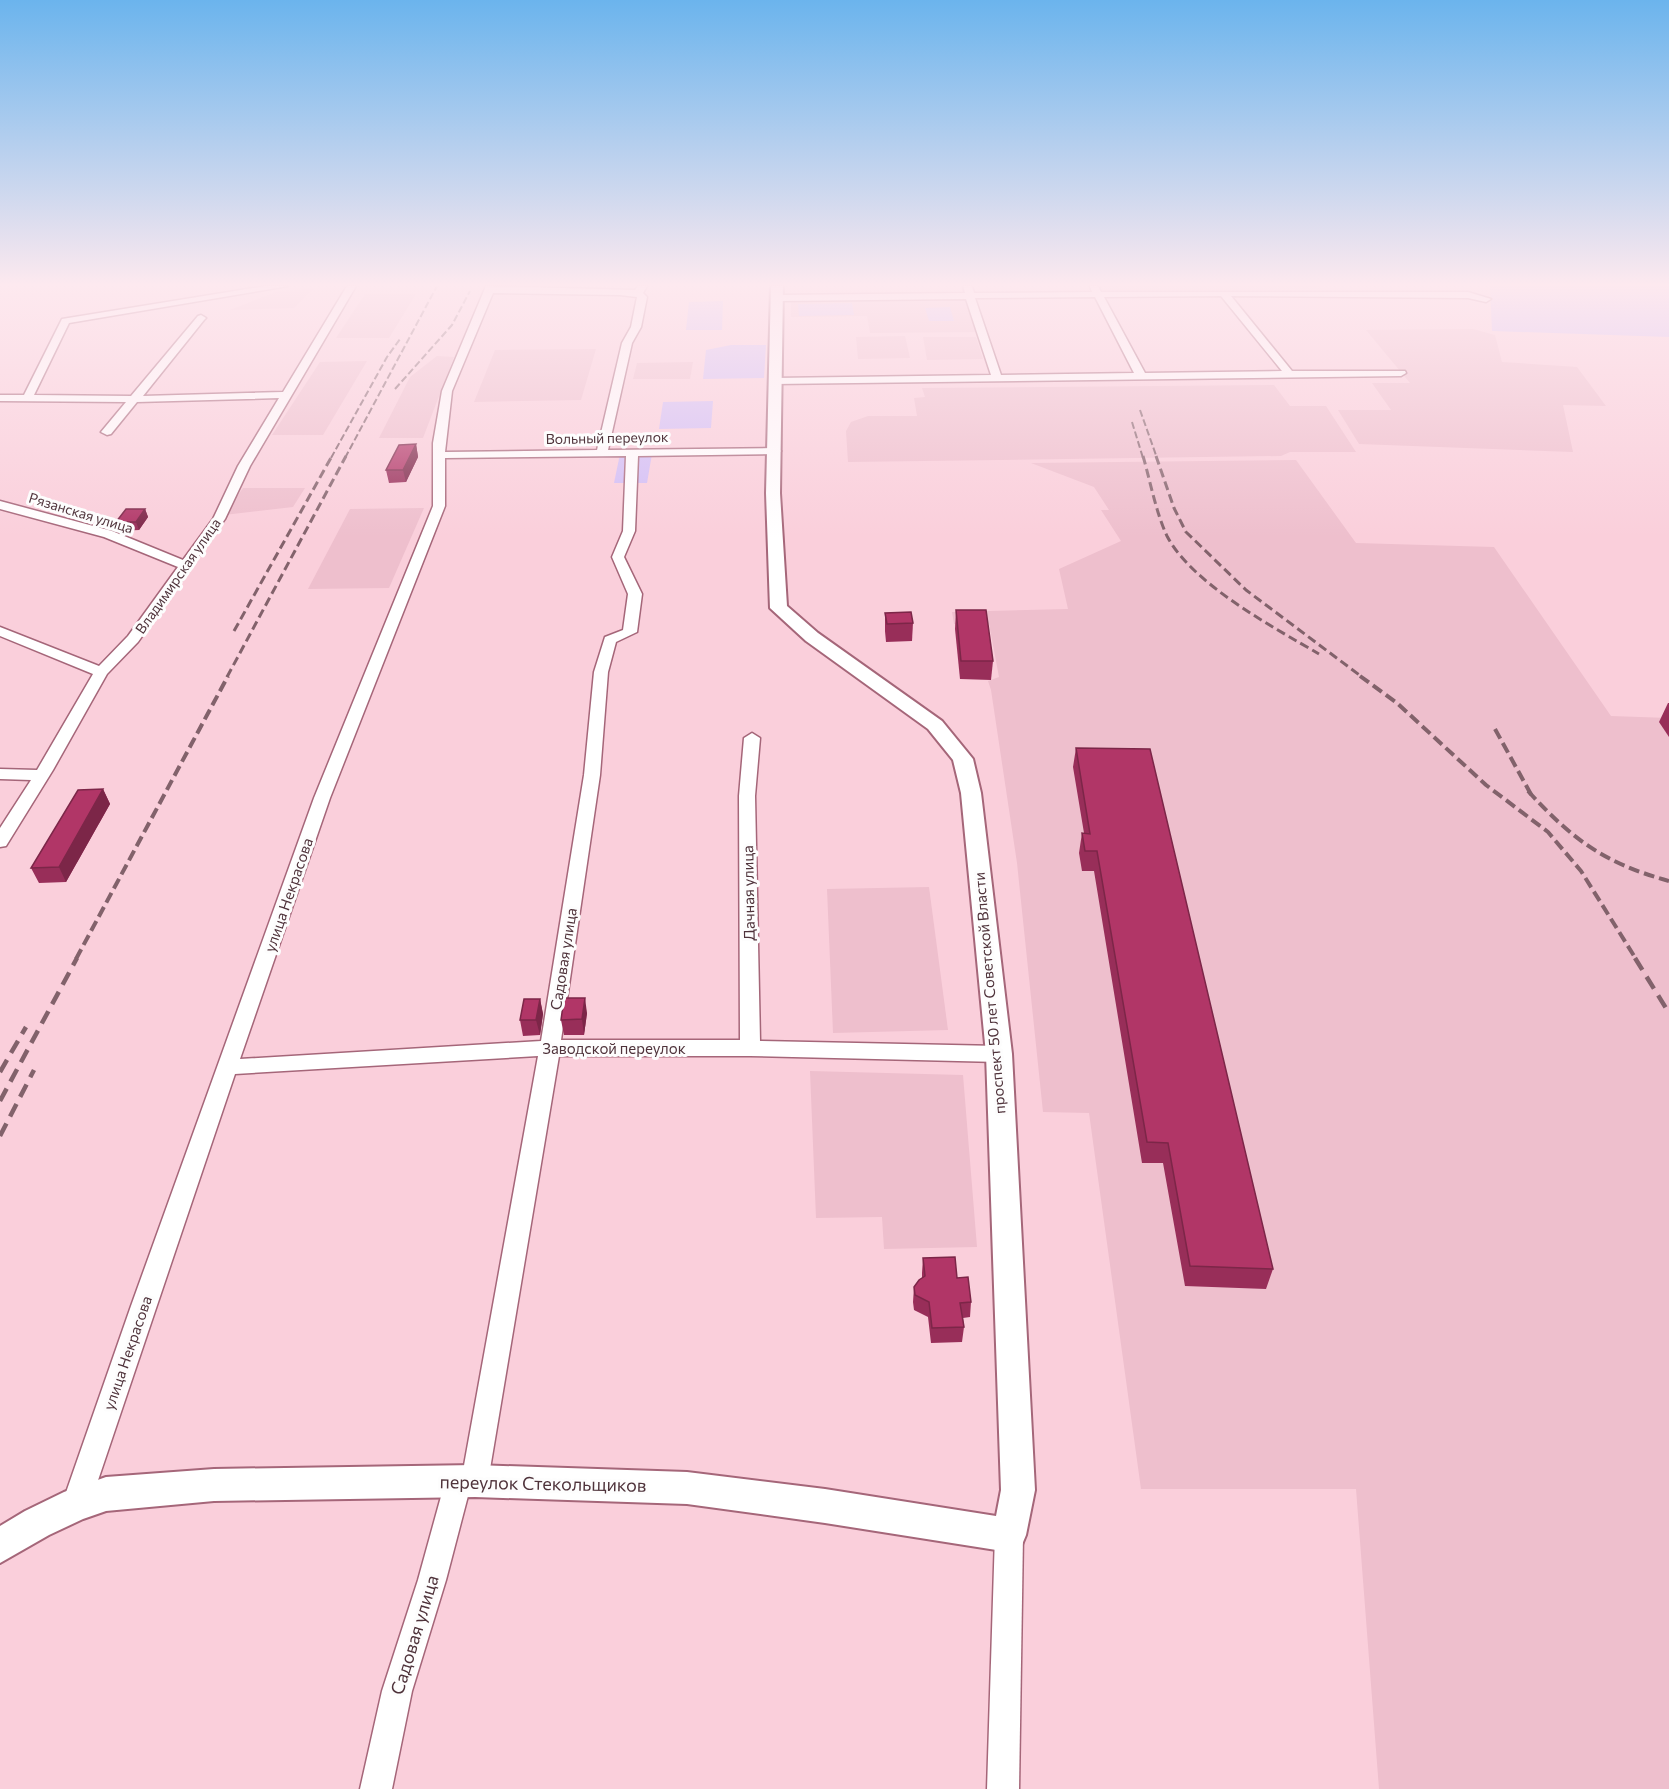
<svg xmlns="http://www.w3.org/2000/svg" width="1669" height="1789" font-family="Commissioner,sans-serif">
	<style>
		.built { fill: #eebfcd }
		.green { fill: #d0bdf7 }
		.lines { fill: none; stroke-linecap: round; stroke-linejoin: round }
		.minor-casing { stroke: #a56679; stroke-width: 3 }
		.major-casing { stroke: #a56679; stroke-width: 4 }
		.minor { fill: #fff; fill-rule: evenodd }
		.major { fill: #fff; fill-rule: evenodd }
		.rail-far3 { stroke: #82626b; stroke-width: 2; stroke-dasharray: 7 3; stroke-linecap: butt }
		.rail-far2 { stroke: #82626b; stroke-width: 3; stroke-dasharray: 9 4.5; stroke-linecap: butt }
		.rail-far1 { stroke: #82626b; stroke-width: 4; stroke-dasharray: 11 5; stroke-linecap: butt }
		.rail { stroke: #82626b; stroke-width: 4.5; stroke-dasharray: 14 8; stroke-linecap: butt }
		.wall { fill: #982e59 }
		.shaded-wall { fill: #7c2648 }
		.building { fill: #b13667; stroke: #7c2648; stroke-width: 1.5 }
		.labels { text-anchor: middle; stroke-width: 6; stroke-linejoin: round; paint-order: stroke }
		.far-street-label { font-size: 14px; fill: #4f333b; stroke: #fdfdfd }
		.street-label { font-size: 15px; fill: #4f333b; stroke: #fdfdfd }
		.near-street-label { font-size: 18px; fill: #4f333b; stroke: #fdfdfd }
	</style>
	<rect width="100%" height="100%" fill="#facfdb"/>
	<!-- built -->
	<g class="built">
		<polygon points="1099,286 1320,286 1322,289 1101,291"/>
		<polygon points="313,289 294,308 230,310 278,291"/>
		<polygon points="365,294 416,294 389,338 336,338"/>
		<polygon points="969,299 980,332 870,333 867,316 791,317 791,302"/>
		<polygon points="1473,329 1495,335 1502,362 1577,367 1606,406 1563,405 1573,452 1359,444 1338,410 1391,410 1372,383 1410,383 1366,330"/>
		<polygon points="905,336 910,358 858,359 856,337"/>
		<polygon points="923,337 976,337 983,359 927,360"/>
		<polygon points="596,349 581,400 474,402 495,350"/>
		<polygon points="437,356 454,357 423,438 379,438 410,377"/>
		<polygon points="367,361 323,435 272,435 320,362"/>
		<polygon points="693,362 690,379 633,379 637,363"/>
		<polygon points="1274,385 1290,406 1326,406 1356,452 1290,452 1281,456 848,462 846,431 851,422 868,416 917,416 914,398 925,397 922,388"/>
		<polygon points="1296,460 1356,543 1494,547 1611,716 1669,718 1669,1789 1379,1789 1356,1489 1141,1489 1089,1113 1043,1112 1017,863 991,690 988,681 999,677 989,624 954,624 952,612 1068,609 1059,569 1121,541 1101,510 1109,510 1094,487 1031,463"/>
		<polygon points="243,488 305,488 293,507 224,515"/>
		<polygon points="424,508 389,588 308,589 350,509"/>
		<polygon points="929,887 948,1030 833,1033 827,889"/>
		<polygon points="810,1071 963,1075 977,1247 884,1249 882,1217 816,1218"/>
	</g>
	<!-- green -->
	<g class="green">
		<polygon points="1490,286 1669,286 1669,337 1492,331"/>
		<polygon points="723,301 722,330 686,330 689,302"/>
		<polygon points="852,303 854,315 799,316 798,304"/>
		<polygon points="950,307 954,321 929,321 925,308"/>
		<polygon points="731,345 766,345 764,378 703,379 706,350"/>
		<polygon points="713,401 711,428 659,429 663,402"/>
		<polygon points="620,454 652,454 647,483 614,483"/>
	</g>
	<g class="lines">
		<defs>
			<g id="minor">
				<polygon points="266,286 288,286 69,323 34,395 131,396 198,316 201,315 206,318 204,320 143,396 283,392 347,286 356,286 250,466 225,519 138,642 107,674 53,770 6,846 0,847 0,828 31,780 0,779 0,769 37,770 93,674 0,636 0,627 99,666 128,636 178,567 104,537 0,509 0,501 112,531 183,560 213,519 238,466 279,398 137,402 111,434 107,435 101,432 126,402 0,401 0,395 24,395 62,319"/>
				<path d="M486,286L635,290L638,286H647L643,293L647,297L641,327L632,343L608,450L775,448L781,451L775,454L638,456L635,531L624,557L642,594L637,632L616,642L608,672L600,775L561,1040H740L739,796L744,738L752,733L760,738L755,796L760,1041L999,1046L1006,1049L1009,1054L1006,1059L999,1062L750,1056H559L488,1481L484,1490L475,1494L469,1492L446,1580L412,1691L392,1789H360L382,1691L418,1580L445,1482L449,1473L458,1469L463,1471L538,1056L235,1074L90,1504L86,1513L76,1517L66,1513L62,1504L131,1306L314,798L433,506V443L442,391ZM493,293L620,295L637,297L631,327L622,343L597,450L445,452L452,391ZM626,456L623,531L612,557L628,594L623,630L605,637L594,672L584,775L541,1041L240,1059L330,798L445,506V458Z"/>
				<path d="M963,286H972L974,293L1092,292L1090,286H1098L1101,292H1468L1491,299L1486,302L1468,298L1231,296L1292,371H1405L1406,373L1401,376L774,384L769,381L774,378L991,375L966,299L777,301L772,298L777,295L965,293ZM1221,296L1282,371L1145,373L1104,297ZM1095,297L1134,373L1001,375L975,298Z"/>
				<polygon points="1009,1521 1019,1525 1023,1535 1019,1789 987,1789 995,1535 999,1525"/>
			</g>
			<polygon id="major" points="771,286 783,286 780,493 787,606 818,633 942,721 973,759 981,793 1012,1054 1035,1490 1026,1535 1021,1547 1009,1552 825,1523 687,1504 475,1497 214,1501 106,1511 83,1519 49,1535 0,1563 0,1526 25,1511 64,1492 106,1477 214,1469 475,1465 687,1472 825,1489 996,1516 1001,1490 986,1054 961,793 953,760 928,729 806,641 770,608 766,493"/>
		</defs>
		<!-- minor casing -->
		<use href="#minor" class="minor-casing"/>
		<!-- major casing -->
		<use href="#major" class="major-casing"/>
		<!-- minor -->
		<use href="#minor" class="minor"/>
		<!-- major -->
		<use href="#major" class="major"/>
		<!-- rail-far3 -->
		<g class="rail-far3">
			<polyline points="395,389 452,325 470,291"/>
			<polyline points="1140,410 1157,458"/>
			<polyline points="1132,422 1143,458"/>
			<polyline points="331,458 387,357 400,339"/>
			<polyline points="345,458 437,286"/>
		</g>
		<!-- rail-far2 -->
		<g class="rail-far2">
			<path d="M1143,456C1150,480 1156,513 1167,536C1192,584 1273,627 1319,654"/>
			<polyline points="1156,456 1174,508 1186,532 1246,590 1362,677"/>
			<polyline points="234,631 332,456"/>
			<polyline points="227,677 346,456"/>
		</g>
		<!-- rail-far1 -->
		<g class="rail-far1">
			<polyline points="1360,676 1397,703 1486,785 1548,832 1581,871 1636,959"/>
			<polyline points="1495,729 1533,798"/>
			<path d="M1528,791C1573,840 1604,863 1669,881"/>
			<polyline points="76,959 228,676"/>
		</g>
		<!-- rail -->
		<g class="rail">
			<polyline points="1635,958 1669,1013"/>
			<polyline points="0,1072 26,1027"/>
			<polyline points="0,1101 77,958"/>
			<polyline points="0,1136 34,1070"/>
		</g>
	</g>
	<!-- wall -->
	<g class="wall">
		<polygon points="416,444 418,457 406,482 389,483 386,470"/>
		<polygon points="145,509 148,517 139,530 119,531 116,522"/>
		<polygon points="956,610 993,661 991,680 960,679 955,629"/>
		<polygon points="885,613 913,623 912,641 886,642 885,631"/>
		<polygon points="1668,703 1669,703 1669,737 1659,722"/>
		<polygon points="1076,748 1273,1269 1266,1289 1185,1286 1163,1163 1142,1163 1094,871 1082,871 1079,853 1082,833 1084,833 1073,767"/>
		<polygon points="103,789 110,804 66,882 39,883 31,868"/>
		<polygon points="540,999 543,1014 540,1035 523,1036 520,1020"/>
		<polygon points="587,1013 584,1035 564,1035 561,1020"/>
		<polygon points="923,1258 957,1278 971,1302 970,1317 963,1318 964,1327 962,1342 931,1343 928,1317 914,1310 913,1302 914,1287 922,1278 922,1273"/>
	</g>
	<!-- shaded-wall -->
	<g class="shaded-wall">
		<polygon points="416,444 418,457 406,482 403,470"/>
		<polygon points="145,509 148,517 139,530 136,522"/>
		<polygon points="103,789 110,804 66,882 59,867"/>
		<polygon points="585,998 587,1013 584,1035 582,1019"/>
		<polygon points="540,999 543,1014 540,1035 536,1020"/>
	</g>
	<!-- building -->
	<g class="building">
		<polygon points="416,444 403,470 386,470 399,445"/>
		<polygon points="126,509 145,509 136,522 116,522"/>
		<polygon points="956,610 986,610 993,661 961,661"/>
		<polygon points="911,612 913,623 887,624 885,613"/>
		<polygon points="1076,748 1150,749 1273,1269 1190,1266 1168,1143 1147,1142 1097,851 1085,851 1082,833 1090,834"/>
		<polygon points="103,789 59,867 31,868 78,790"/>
		<polygon points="564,998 585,998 582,1019 561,1020"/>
		<polygon points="524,999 540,999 536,1020 520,1020"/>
		<polygon points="955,1257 957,1278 968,1277 971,1302 960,1303 964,1327 932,1328 929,1302 915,1295 914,1287 919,1280 925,1276 923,1258"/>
	</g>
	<!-- sky -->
	<linearGradient id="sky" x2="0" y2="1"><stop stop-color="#6bb4ed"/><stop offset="0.53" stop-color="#fde9ef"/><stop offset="1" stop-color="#fde9ef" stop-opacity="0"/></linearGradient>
	<rect width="1669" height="537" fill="url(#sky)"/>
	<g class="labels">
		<!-- far-street labels -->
		<g class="far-street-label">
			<text transform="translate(607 438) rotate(-1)" y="5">Вольный переулок</text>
			<text transform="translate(81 513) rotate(17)" y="5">Рязанская улица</text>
			<text transform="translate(178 576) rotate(-55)" y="5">Владимирская улица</text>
		</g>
		<!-- street labels -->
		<g class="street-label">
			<text transform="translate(749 893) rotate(-91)" y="5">Дачная улица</text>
			<text transform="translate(289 895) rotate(-71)" y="5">улица Некрасова</text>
			<text transform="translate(564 959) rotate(-81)" y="5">Садовая улица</text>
			<text transform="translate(990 993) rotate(-95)" y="5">проспект 50 лет Советской Власти</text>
			<text x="614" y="1054">Заводской переулок</text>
			<text transform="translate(128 1353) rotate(-71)" y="5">улица Некрасова</text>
		</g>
		<!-- near-street labels -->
		<g class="near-street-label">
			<text transform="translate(543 1484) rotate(1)" y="6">переулок Стекольщиков</text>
			<text transform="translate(415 1635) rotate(-73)" y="6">Садовая улица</text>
		</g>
	</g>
</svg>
